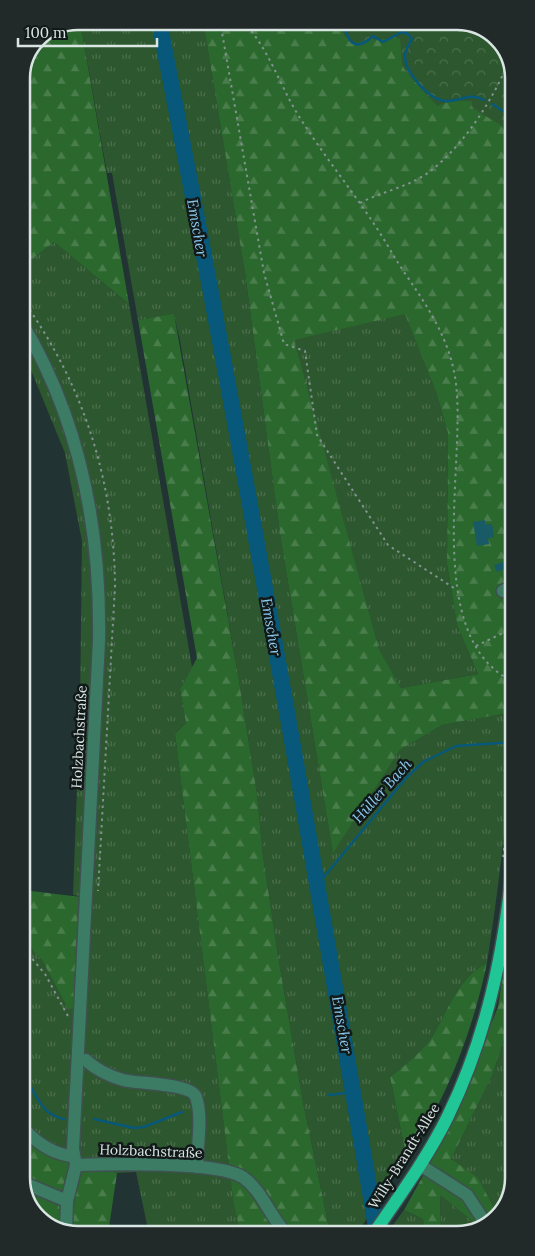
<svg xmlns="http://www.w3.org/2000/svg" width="535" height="1256" font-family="Lora,serif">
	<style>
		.grass { fill: url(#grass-tufts) }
		.forest { fill: url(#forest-firs); fill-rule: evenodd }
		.park { fill: url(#park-crowns) }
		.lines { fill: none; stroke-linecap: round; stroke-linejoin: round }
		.stream { stroke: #07587a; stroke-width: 2.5 }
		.river { stroke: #07587a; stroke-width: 16 }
		.building { fill: #185a66 }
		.minor-casing { stroke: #3e504f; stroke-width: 15 }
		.major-casing { stroke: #3e504f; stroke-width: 15 }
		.path { stroke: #829290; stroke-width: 2; stroke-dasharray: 2.5 4; stroke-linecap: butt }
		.minor { stroke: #3c7c64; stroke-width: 12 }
		.major { stroke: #21c696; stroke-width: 12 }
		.labels { text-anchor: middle; stroke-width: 5; stroke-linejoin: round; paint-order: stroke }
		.street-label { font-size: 14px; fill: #d9e5e3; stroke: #121a19 }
		.water-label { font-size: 15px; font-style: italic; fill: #8bccf2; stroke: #121a19 }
		.rim { fill: none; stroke: #d9e5e3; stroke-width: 2.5 }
	</style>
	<defs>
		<pattern id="grass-tufts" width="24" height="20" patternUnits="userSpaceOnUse" patternTransform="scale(1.25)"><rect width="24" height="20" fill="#2d572e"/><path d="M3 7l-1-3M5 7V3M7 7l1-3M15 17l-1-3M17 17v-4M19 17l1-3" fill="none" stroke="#4b6f4c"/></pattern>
		<pattern id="forest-firs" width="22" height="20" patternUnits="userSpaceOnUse" patternTransform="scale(1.25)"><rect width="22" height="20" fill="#2b682d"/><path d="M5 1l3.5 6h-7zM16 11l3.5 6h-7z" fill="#497d4b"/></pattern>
		<pattern id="park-crowns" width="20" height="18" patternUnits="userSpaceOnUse" patternTransform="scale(1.25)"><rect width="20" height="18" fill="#2d572e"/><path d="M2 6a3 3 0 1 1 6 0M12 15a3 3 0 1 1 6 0" fill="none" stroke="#4b6f4c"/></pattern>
	</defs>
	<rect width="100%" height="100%" fill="#213433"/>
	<!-- grass -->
	<g class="grass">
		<path d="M80,21H203L245,273L280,534L333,852L400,750L442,725L512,712C510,795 500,880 487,963C459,977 449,1008 434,1034C424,1052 406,1064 390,1077L407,1160L357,1233H330L303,1102L278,956L263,856L257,794L239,681L180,340L174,315L138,320L112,173H107Z"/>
		<polygon points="54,242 129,304 192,667 180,689 186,723 175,734 229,1165 242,1233 149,1234 136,1172 117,1173 57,1158 24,1134 24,941 42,960 67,1007 89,898 73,895 80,707 82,541 65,453 22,348 22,267"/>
		<polygon points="405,313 436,392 448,433 447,564 457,625 478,674 401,688 379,649 293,339"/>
		<polygon points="513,1013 514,1179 502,1213 498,1216 451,1159 492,1076"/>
		<polygon points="440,1195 472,1221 475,1232 441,1232"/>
		<polygon points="404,1210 423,1219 424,1232 388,1232"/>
	</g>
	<!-- forest -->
	<g class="forest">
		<polygon points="77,21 80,21 129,304 54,242 22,267 21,74 38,38"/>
		<path d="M203,21H461L492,33L511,60L513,712L442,725L400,750L333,853L280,534L245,273ZM405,314L436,392L448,433L447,564L457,625L478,674L401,688L379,649L294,340Z"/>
		<polygon points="174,314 239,681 257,794 263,856 278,956 303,1102 330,1233 240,1233 233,1198 175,734 186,723 180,689 197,658 138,320"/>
		<polygon points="23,890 89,898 82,1012 67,1007 42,960 24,941"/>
		<polygon points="513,907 513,1013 492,1076 451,1159 478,1178 498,1216 475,1232 472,1221 440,1195 441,1232 424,1232 423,1219 404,1210 445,1136 498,1007"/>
		<path d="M487,963C472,1034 446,1099 407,1160L390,1077C406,1064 423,1052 434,1034C449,1008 459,977 487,963Z"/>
		<polygon points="24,1134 57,1158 117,1173 108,1234 74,1235 43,1223 24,1196"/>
	</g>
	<!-- park -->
	<polygon class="park" points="339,21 461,21 492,33 511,60 511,136 502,126 471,107 472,101 451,101 437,106 406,72 402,64 400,38 369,40 352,44 345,37"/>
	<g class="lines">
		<!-- stream -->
		<g class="stream">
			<path d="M342,21C348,41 354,54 373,36L383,42L402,32L408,34L412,39C409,45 405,49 405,56C405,73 430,101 447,101C461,101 470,92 484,100"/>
			<polyline points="492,104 511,116"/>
			<polyline points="318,884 405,779 423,762 456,746 513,742"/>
			<path d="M24,1076C36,1092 40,1115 64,1119"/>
			<polyline points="329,1095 353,1092"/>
			<polyline points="94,1119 134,1128 144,1127 182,1112"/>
		</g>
		<!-- river -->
		<path class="river" d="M159,21C238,424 308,828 377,1233"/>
	</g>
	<!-- building -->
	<g class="building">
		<polygon points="485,520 485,525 492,524 494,537 488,538 489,544 477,546 473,522"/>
		<polygon points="503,562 505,569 497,572 494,565"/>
	</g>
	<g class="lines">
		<defs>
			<g id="minor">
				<path d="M22,323C80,420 101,529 99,641L73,1149L76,1165L67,1201L66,1232"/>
				<polyline points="503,591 512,586"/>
				<path d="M86,1060C95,1069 111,1077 123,1080C138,1084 191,1083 196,1097C203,1119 197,1144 197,1167"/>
				<path d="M24,1129C37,1143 54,1155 74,1156"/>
				<path d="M76,1165C108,1164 221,1161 244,1178C263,1192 270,1217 286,1233"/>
				<polyline points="420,1165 467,1195 486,1224"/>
				<polyline points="24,1183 67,1201"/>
			</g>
			<path id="major" d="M374,1233C400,1195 428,1157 448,1116C487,1036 504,952 513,863"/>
		</defs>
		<!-- minor casing -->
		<use href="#minor" class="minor-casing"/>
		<!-- major casing -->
		<use href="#major" class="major-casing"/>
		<!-- path -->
		<g class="path">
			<polyline points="220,21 264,273 284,344 305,351 317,435 388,545 457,590"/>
			<path d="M243,21C271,52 279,85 300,118C324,156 352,190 376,227C386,242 394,257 404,272C428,307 451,341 456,384C466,464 422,637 512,681"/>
			<polyline points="407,21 464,31 477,27"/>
			<path d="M360,203C383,191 413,186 433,169C467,141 493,99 510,59"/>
			<path d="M22,299C84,385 114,481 115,586L98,891"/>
			<polyline points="476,646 505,632"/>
			<polyline points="503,857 513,780"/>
			<polyline points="24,949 45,974 69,1018"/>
		</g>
		<!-- minor -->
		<use href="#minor" class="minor"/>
		<!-- major -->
		<use href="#major" class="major"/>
	</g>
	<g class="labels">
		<!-- street labels -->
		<g class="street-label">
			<text transform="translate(79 737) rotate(-87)" y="5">Holzbachstraße</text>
			<text transform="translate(151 1151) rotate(2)" y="5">Holzbachstraße</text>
			<text transform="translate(404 1156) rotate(-58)" y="5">Willy-Brandt-Allee</text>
		</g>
		<!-- water labels -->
		<g class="water-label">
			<text transform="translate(197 228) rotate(80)" y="5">Emscher</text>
			<text transform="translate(271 627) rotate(80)" y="5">Emscher</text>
			<text transform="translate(382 791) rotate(-48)" y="5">Hüller Bach</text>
			<text transform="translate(342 1025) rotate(80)" y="5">Emscher</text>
		</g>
	</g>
	<!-- crop -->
	<path d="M0 0H535V1256H0ZM78 30H457A48 48 0 0 1 505 78V1178A48 48 0 0 1 457 1226H78A48 48 0 0 1 30 1178V78A48 48 0 0 1 78 30Z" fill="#222a29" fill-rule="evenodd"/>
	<path class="rim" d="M78 30H457A48 48 0 0 1 505 78V1178A48 48 0 0 1 457 1226H78A48 48 0 0 1 30 1178V78A48 48 0 0 1 78 30Z"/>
	<!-- scale -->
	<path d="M18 38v8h139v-8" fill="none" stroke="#d9e5e3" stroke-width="2.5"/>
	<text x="25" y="38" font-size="15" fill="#d9e5e3" stroke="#121a19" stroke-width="4" paint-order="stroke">100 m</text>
</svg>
